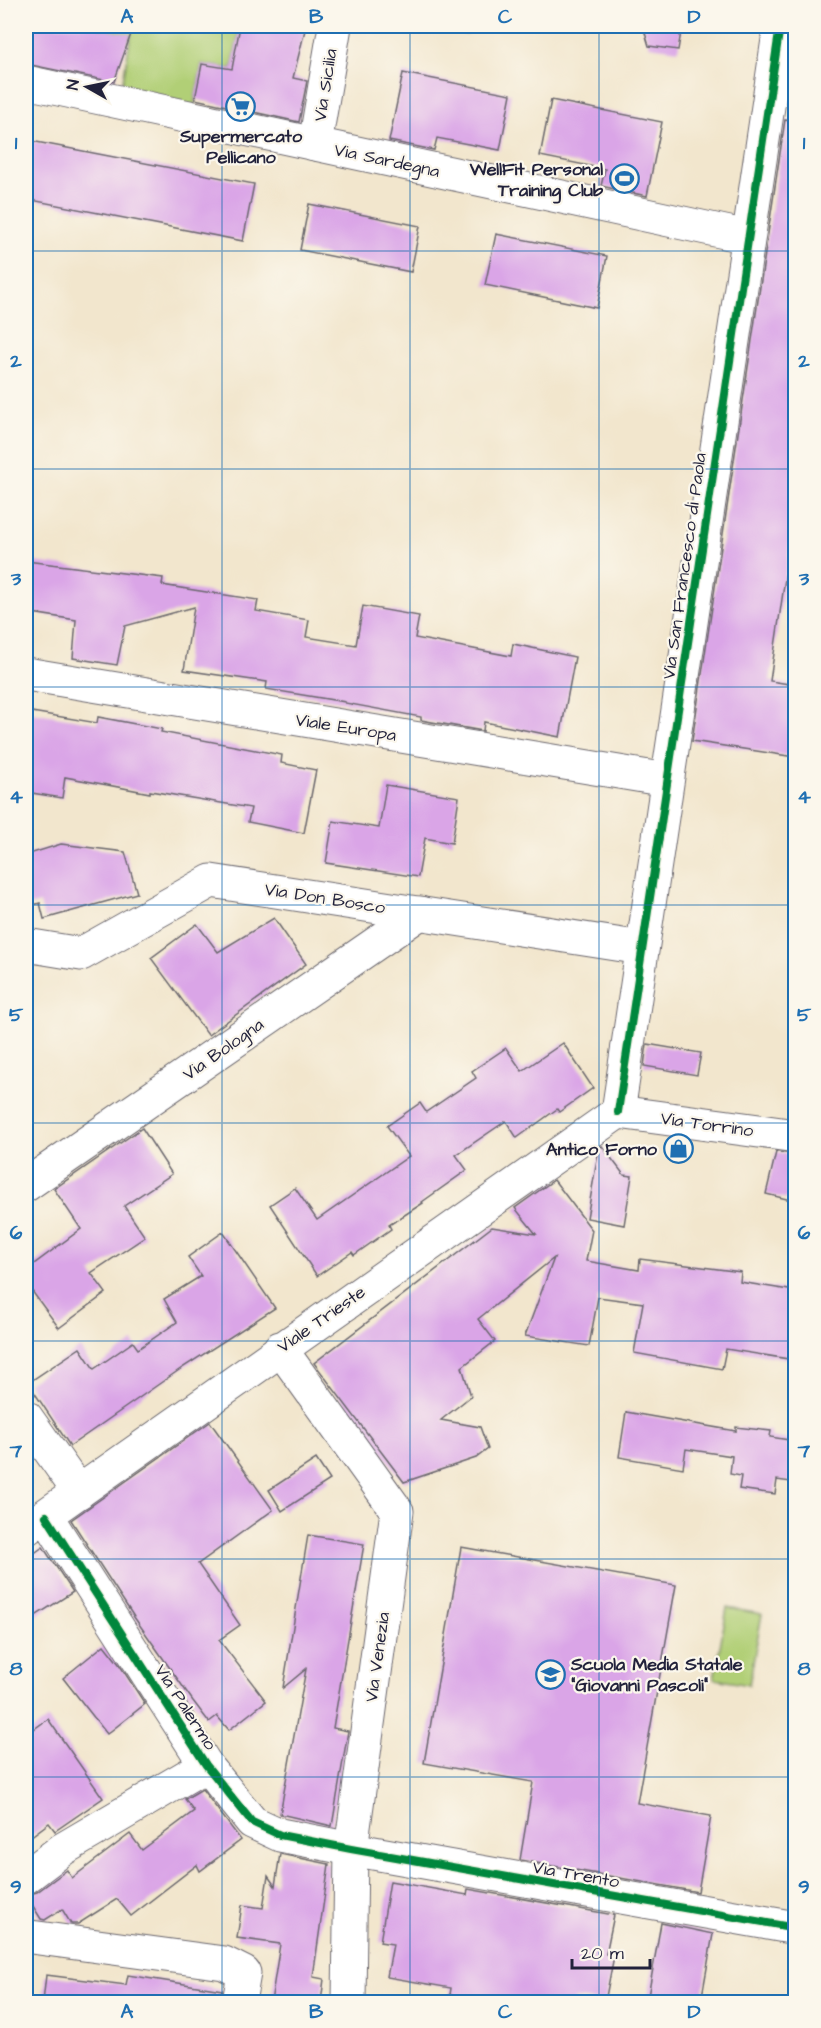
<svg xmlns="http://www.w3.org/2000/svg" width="821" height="2028" font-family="'Architects Daughter',sans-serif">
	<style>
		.green { fill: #b1cf76; stroke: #6a7858; stroke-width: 1.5 }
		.building { fill: #daa5e7 }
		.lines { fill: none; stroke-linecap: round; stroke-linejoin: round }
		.minor-casing { stroke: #6b676e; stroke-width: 35 }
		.minor { stroke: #fff; stroke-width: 33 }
		.cycleway-casing { stroke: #fbf7ec; stroke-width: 11 }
		.cycleway { stroke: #00873e; stroke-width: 8 }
		.grid { fill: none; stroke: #1f6fb2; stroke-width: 1.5; stroke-opacity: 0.55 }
		.labels { text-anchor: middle; stroke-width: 4.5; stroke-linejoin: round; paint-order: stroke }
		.street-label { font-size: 18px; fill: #22223b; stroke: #fbf7ec }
		.poi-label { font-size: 18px; font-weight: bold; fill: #22223b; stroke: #fbf7ec; text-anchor: end }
		.neatline { fill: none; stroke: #1f6fb2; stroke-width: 2 }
		.grid-label { font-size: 20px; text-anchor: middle; font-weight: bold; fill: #1f6fb2 }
	</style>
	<rect width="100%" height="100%" fill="#fbf7ec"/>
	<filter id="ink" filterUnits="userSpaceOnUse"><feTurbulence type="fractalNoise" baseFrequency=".0167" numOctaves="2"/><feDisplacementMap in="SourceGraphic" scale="12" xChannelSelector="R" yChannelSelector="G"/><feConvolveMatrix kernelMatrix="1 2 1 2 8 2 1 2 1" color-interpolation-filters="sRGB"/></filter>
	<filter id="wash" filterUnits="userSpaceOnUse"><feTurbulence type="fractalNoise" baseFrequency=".008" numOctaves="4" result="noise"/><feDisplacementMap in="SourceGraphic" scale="24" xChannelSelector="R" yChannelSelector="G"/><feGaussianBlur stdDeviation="1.35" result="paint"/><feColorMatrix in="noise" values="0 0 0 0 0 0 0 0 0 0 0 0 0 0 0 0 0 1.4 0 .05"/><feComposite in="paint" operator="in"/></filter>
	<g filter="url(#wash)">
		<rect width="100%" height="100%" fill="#f2e6cd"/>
		<!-- green -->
		<g class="green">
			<polygon points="98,26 240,26 232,69 202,64 192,116 119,103 131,35 97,28"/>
			<polygon points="412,26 468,26 467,34"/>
			<polygon points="727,1608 762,1614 749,1685 714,1679"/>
		</g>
		<g id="blocks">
			<!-- building -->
			<g class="building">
				<polygon points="26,26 98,26 97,28 131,34 114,82 26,64"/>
				<polygon points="240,26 306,26 293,78 307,81 299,122 195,99 202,64 232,69"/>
				<polygon points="643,26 682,26 678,50 649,46"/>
				<polygon points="403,73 511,94 500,150 437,138 434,150 389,141"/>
				<polygon points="551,100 662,122 647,196 601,186 605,169 540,156"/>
				<polygon points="785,120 795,121 795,510 770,681 795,685 795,757 692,741"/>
				<polygon points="26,140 254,184 243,241 26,199"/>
				<polygon points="309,204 420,226 411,272 300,250"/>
				<polygon points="496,234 607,256 597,308 485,285"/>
				<polygon points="26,561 163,578 162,585 258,600 256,611 309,620 306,637 356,645 363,606 419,616 415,638 511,656 513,644 575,657 560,737 484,722 483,731 421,720 421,717 345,703 345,702 266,689 267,682 184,670 194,607 125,626 117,665 73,658 76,620 26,612"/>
				<polygon points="26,711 97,723 98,717 162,729 161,732 282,755 281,763 316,770 304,833 248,822 251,808 150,791 150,793 65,777 62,798 26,792"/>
				<polygon points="386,785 459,797 452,843 425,838 418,877 326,863 333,821 379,828"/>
				<polygon points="61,844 125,852 137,893 44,919 40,903 26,907 26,855"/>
				<polygon points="274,918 306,964 208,1035 151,958 197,924 218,952"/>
				<polygon points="563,1043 593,1088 559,1112 557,1109 517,1138 506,1121 456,1155 467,1170 422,1202 423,1203 389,1225 391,1229 354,1255 352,1252 317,1276 270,1205 295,1188 317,1220 409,1156 387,1126 420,1103 426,1112 476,1078 472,1071 506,1048 522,1071"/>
				<polygon points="647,1044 701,1053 697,1075 644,1066"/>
				<polygon points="142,1128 172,1174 124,1206 145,1237 91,1273 106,1293 59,1328 26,1283 26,1270 81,1229 54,1189"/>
				<polygon points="602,1146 624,1175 632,1176 624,1225 587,1218 599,1148"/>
				<polygon points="776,1152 795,1154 795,1201 766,1194"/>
				<polygon points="554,1180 592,1230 586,1261 639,1270 640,1259 741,1272 740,1282 795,1291 795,1360 726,1349 722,1369 634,1353 643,1303 598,1297 589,1346 525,1336 554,1258 478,1319 495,1341 462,1367 471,1396 441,1420 480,1427 488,1449 476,1458 404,1482 314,1363 492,1227 536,1234 515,1208"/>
				<polygon points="223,1232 275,1308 182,1368 70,1446 28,1383 80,1348 94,1369 133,1342 138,1349 177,1322 164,1299 201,1276 188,1257"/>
				<polygon points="626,1412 736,1431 736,1427 771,1431 770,1437 795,1441 791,1482 777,1480 775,1494 739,1489 741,1476 730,1474 732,1456 686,1449 683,1468 619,1457"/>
				<polygon points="210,1422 273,1510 198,1564 240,1625 219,1640 266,1701 229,1730 217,1716 209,1722 193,1701 134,1617 71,1520"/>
				<polygon points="316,1459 330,1480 282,1511 269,1490"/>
				<polygon points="308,1535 364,1544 333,1728 348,1731 332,1826 280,1814 306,1669 283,1688"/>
				<polygon points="43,1547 73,1592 26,1622 26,1559"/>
				<polygon points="461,1547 676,1585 637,1803 711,1816 698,1892 520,1860 533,1782 424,1763"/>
				<polygon points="104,1645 119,1664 145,1704 107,1734 63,1678"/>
				<polygon points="48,1719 103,1798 55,1831 49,1823 26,1840 26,1735"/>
				<polygon points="202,1789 241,1840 200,1871 197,1865 131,1916 117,1899 78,1924 71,1924 62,1909 45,1920 41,1919 26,1895 37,1892 67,1870 72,1878 130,1834 142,1850 194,1811 185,1799"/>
				<polygon points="280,1854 329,1864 313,1977 324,1979 321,2002 271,2002 280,1944 237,1938 242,1905 263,1908 268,1876 275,1886"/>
				<polygon points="390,1881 467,1895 468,1889 614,1915 606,1954 614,1956 605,2002 575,1999 575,2002 491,2002 450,1995 451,1988 387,1977 393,1944 380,1942"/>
				<polygon points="661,1923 713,1934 701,2002 647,2002"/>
				<polygon points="46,1975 126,1985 128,1975 222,1990 221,2002 43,2002"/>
			</g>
		</g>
	</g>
	<g filter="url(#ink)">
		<use href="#blocks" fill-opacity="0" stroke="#6b676e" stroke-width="1.5"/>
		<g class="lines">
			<defs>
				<g id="minor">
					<polyline points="26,82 748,237"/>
					<polyline points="315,144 335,26"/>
					<polyline points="26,674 667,780"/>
					<polyline points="26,945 81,954 211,881 642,948"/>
					<polyline points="618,1112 780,26"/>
					<polyline points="618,1112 796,1136"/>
					<polyline points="26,1185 420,913"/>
					<polyline points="280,1348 397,1511 351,1849 349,2002"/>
					<polyline points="26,1417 79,1492"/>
					<polyline points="46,1516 206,1765 252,1822 280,1835 351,1849 796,1928"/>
					<polyline points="26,1529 618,1112"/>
					<polyline points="26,1877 63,1849 206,1765"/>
					<polyline points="26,1935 31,1937 224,1963 244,1973 239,2002"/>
				</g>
			</defs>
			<!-- minor casing -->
			<use href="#minor" class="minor-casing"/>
			<!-- minor -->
			<use href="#minor" class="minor"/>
			<defs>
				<g id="cycleway">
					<polyline points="618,1112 780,26"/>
					<polyline points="46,1516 206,1765 252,1822 280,1835 351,1849 796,1928"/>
				</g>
			</defs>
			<!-- cycleway casing -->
			<use href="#cycleway" class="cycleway-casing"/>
			<!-- cycleway -->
			<use href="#cycleway" class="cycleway"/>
		</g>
	</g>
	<!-- grid -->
	<path class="grid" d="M222,26V2002M410,26V2002M599,26V2002M26,251H796M26,469H796M26,687H796M26,905H796M26,1123H796M26,1341H796M26,1559H796M26,1777H796"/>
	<!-- icons -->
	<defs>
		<symbol id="supermarket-ring" viewBox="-11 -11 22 22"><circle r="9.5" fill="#fbf7ec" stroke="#1f6fb2" stroke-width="1.5"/><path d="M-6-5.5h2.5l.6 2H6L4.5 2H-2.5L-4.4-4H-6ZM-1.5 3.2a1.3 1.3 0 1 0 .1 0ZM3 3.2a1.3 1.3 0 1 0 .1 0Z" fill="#1f6fb2"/></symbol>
		<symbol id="stadium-ring" viewBox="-11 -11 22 22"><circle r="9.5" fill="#fbf7ec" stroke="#1f6fb2" stroke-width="1.5"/><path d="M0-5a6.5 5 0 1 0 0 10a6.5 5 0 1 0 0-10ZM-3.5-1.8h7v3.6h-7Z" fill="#1f6fb2"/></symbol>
		<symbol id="shop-ring" viewBox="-11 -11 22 22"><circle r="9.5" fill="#fbf7ec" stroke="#1f6fb2" stroke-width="1.5"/><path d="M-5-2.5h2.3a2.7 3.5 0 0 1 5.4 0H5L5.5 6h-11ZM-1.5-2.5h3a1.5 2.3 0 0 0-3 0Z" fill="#1f6fb2"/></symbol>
		<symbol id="school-ring" viewBox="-11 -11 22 22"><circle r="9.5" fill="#fbf7ec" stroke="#1f6fb2" stroke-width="1.5"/><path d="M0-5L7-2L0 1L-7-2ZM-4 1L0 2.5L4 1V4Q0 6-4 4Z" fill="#1f6fb2"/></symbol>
	</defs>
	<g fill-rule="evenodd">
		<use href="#supermarket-ring" x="224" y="90" width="33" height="33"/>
		<use href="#stadium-ring" x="608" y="162" width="33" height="33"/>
		<use href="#shop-ring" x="662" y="1132" width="33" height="33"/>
		<use href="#school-ring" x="534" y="1658" width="33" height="33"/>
	</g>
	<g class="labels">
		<!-- street labels -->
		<g class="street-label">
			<text transform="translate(325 85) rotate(-81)" y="6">Via Sicilia</text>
			<text transform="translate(387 160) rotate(12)" y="6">Via Sardegna</text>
			<text transform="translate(684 566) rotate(-82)" y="6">Via San Francesco di Paola</text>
			<text transform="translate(346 727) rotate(9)" y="6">Viale Europa</text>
			<text transform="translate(325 898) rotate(9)" y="6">Via Don Bosco</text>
			<text transform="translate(223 1049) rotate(-35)" y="6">Via Bologna</text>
			<text transform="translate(707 1124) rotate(8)" y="6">Via Torrino</text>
			<text transform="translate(321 1319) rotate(-35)" y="6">Viale Trieste</text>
			<text transform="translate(377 1657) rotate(-82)" y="6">Via Venezia</text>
			<text transform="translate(186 1707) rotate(57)" y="6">Via Palermo</text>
			<text transform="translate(576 1874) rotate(10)" y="6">Via Trento</text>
		</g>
		<!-- poi labels -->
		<g class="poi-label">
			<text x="241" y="142" text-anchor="middle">Supermercato<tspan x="241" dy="21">Pellicano</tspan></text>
			<text x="603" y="175">WellFit Personal<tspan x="603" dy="21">Training Club</tspan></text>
			<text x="657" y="1155">Antico Forno</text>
			<text x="571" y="1670" text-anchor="start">Scuola Media Statale<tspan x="571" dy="21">"Giovanni Pascoli"</tspan></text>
		</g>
	</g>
	<!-- margin -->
	<rect width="821" height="2028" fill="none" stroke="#fbf7ec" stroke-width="66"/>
	<!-- north arrow -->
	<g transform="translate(87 87) rotate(279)" stroke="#fbf7ec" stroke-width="4.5" paint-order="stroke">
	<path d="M0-4.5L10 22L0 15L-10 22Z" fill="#22223b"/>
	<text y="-9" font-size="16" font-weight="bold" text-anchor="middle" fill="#22223b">N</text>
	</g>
	<!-- scale -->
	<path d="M572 1959v9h78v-9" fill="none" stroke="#22223b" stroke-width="3"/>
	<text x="581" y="1959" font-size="18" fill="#22223b" stroke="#fbf7ec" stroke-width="4.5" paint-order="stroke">20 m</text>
	<rect x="33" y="33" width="755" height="1962" class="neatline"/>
	<g class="grid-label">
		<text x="127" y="23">A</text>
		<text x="316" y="23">B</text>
		<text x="505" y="23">C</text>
		<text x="694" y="23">D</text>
		<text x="16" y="149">1</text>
		<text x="804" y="149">1</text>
		<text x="16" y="367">2</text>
		<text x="804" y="367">2</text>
		<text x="16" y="585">3</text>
		<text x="804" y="585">3</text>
		<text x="16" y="803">4</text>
		<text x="804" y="803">4</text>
		<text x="16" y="1021">5</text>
		<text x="804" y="1021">5</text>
		<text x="16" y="1239">6</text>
		<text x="804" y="1239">6</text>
		<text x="16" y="1457">7</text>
		<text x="804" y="1457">7</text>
		<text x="16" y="1675">8</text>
		<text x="804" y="1675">8</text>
		<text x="16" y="1893">9</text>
		<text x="804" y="1893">9</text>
		<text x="127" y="2018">A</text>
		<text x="316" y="2018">B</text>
		<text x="505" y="2018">C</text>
		<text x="694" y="2018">D</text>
	</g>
</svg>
